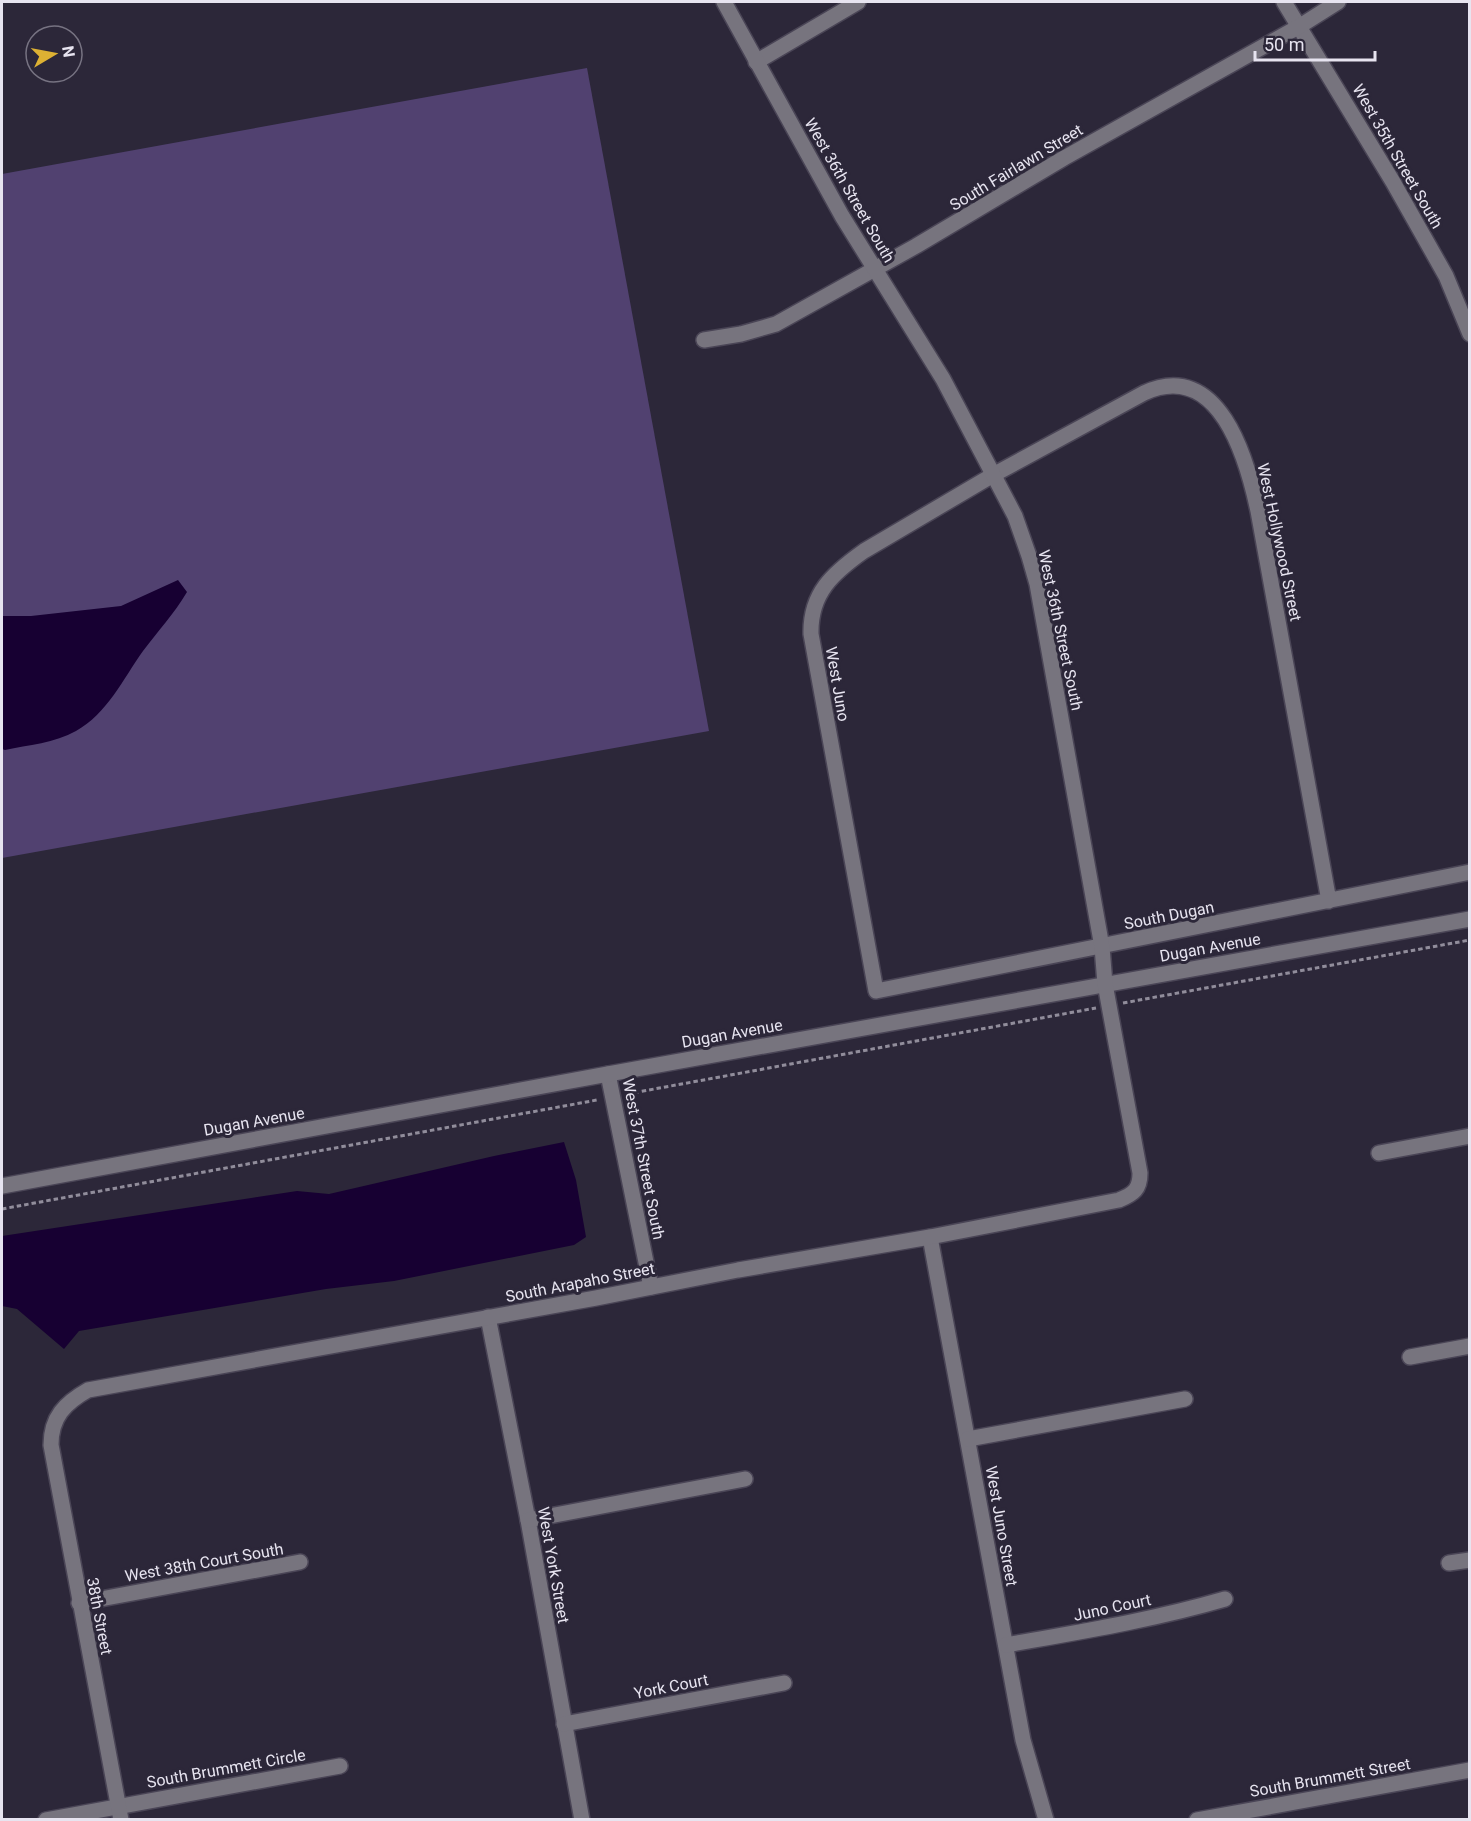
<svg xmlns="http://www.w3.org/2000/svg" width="1471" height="1821" font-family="Roboto,sans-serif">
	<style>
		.green { fill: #514170 }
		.water { fill: #170032 }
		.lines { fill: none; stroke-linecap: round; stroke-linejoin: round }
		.minor-casing { stroke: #4a4556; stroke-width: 18 }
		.path { stroke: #918d9b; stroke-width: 3; stroke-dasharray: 4.5 3; stroke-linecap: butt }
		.minor { stroke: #77747e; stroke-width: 15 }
		.labels { text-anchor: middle; stroke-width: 6; stroke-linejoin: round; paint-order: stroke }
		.street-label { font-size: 16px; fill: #e7e4f0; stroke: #2c2739 }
	</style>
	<rect width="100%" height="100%" fill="#2c2739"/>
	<!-- green -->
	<polygon class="green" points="587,68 709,731 2,858 2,174"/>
	<!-- water -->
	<g class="water">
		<path d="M178,580L187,592C174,614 158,631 143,651C123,679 107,714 76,731C55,743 28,745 5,750L2,749V616H31L121,606Z"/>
		<polygon points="564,1142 576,1180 586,1237 574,1245 394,1281 326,1289 79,1331 64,1349 17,1309 2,1306 2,1236 297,1191 329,1194 494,1156"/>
	</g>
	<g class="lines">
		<defs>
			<g id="minor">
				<polyline points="1284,2 1393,182 1446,276 1470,334"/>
				<polyline points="756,62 858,2"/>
				<polyline points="704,340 741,334 776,324 916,246 1064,158 1300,26 1338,2"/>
				<path d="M1329,901L1258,511C1247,459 1219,358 1144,393L993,475L864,551C833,573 810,593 811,634L876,991C1074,952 1272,913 1470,872"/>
				<polyline points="608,1074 651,1287"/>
				<polyline points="1379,1153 1470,1136"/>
				<polyline points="2,1186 608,1074 1470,919"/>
				<polyline points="930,1237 1023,1740 1046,1820"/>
				<polyline points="488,1317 528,1520 582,1820"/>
				<polyline points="1410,1357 1470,1346"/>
				<polyline points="968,1439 1185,1399"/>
				<polyline points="528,1520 745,1479"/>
				<polyline points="1449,1563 1470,1560"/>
				<polyline points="79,1603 300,1562"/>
				<path d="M1006,1645C1079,1632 1153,1620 1225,1599"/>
				<polyline points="564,1724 784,1683"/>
				<polyline points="46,1820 340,1766"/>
				<path d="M121,1820L51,1445C51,1417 65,1403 88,1390L596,1298L738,1270L930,1237L1119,1200C1134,1194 1140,1189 1140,1173L1105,984L1102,947L1037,584L1029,556L1015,516L943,379L842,216L724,2"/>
				<polyline points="1197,1820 1470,1770"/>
			</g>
		</defs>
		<!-- minor casing -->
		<use href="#minor" class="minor-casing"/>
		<!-- path -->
		<g class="path">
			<polyline points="1123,1003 1470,940"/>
			<polyline points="627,1094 1096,1008"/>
			<polyline points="2,1209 597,1100"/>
		</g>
		<!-- minor -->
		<use href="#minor" class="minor"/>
	</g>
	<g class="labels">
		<!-- street labels -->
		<g class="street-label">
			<text transform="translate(1398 156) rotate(60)" y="6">West 35th Street South</text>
			<text transform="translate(1016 167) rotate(-31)" y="6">South Fairlawn Street</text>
			<text transform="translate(850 190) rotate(60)" y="6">West 36th Street South</text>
			<text transform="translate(1280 542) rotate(78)" y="6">West Hollywood Street</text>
			<text transform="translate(1061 630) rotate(78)" y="6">West 36th Street South</text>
			<text transform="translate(838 684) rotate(80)" y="6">West Juno</text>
			<text transform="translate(1169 915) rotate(-11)" y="6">South Dugan</text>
			<text transform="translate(1210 947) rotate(-10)" y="6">Dugan Avenue</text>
			<text transform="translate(732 1033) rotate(-10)" y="6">Dugan Avenue</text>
			<text transform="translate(254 1121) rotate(-10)" y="6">Dugan Avenue</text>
			<text transform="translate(644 1159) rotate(79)" y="6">West 37th Street South</text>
			<text transform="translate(580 1282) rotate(-11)" y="6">South Arapaho Street</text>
			<text transform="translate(1002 1526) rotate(80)" y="6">West Juno Street</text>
			<text transform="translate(204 1562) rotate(-10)" y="6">West 38th Court South</text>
			<text transform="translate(554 1565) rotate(80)" y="6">West York Street</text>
			<text transform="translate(1112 1607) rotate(-12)" y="6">Juno Court</text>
			<text transform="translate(100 1616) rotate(79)" y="6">38th Street</text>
			<text transform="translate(671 1686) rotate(-11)" y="6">York Court</text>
			<text transform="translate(226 1768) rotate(-10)" y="6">South Brummett Circle</text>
			<text transform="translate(1330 1777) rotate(-10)" y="6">South Brummett Street</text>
		</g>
	</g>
	<!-- border -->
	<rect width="1471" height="1821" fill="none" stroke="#e7e4f0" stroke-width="6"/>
	<!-- north arrow -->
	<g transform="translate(54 54) rotate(80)"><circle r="28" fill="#2c2739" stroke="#777382" stroke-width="1.5"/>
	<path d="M0-4.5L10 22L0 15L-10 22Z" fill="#ddb133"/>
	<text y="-9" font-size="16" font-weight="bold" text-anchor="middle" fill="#e7e4f0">N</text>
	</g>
	<!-- scale -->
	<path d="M1255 51v9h120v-9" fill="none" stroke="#e7e4f0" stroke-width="3"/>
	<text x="1264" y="51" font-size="18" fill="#e7e4f0" stroke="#2c2739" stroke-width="4.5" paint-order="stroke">50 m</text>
</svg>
